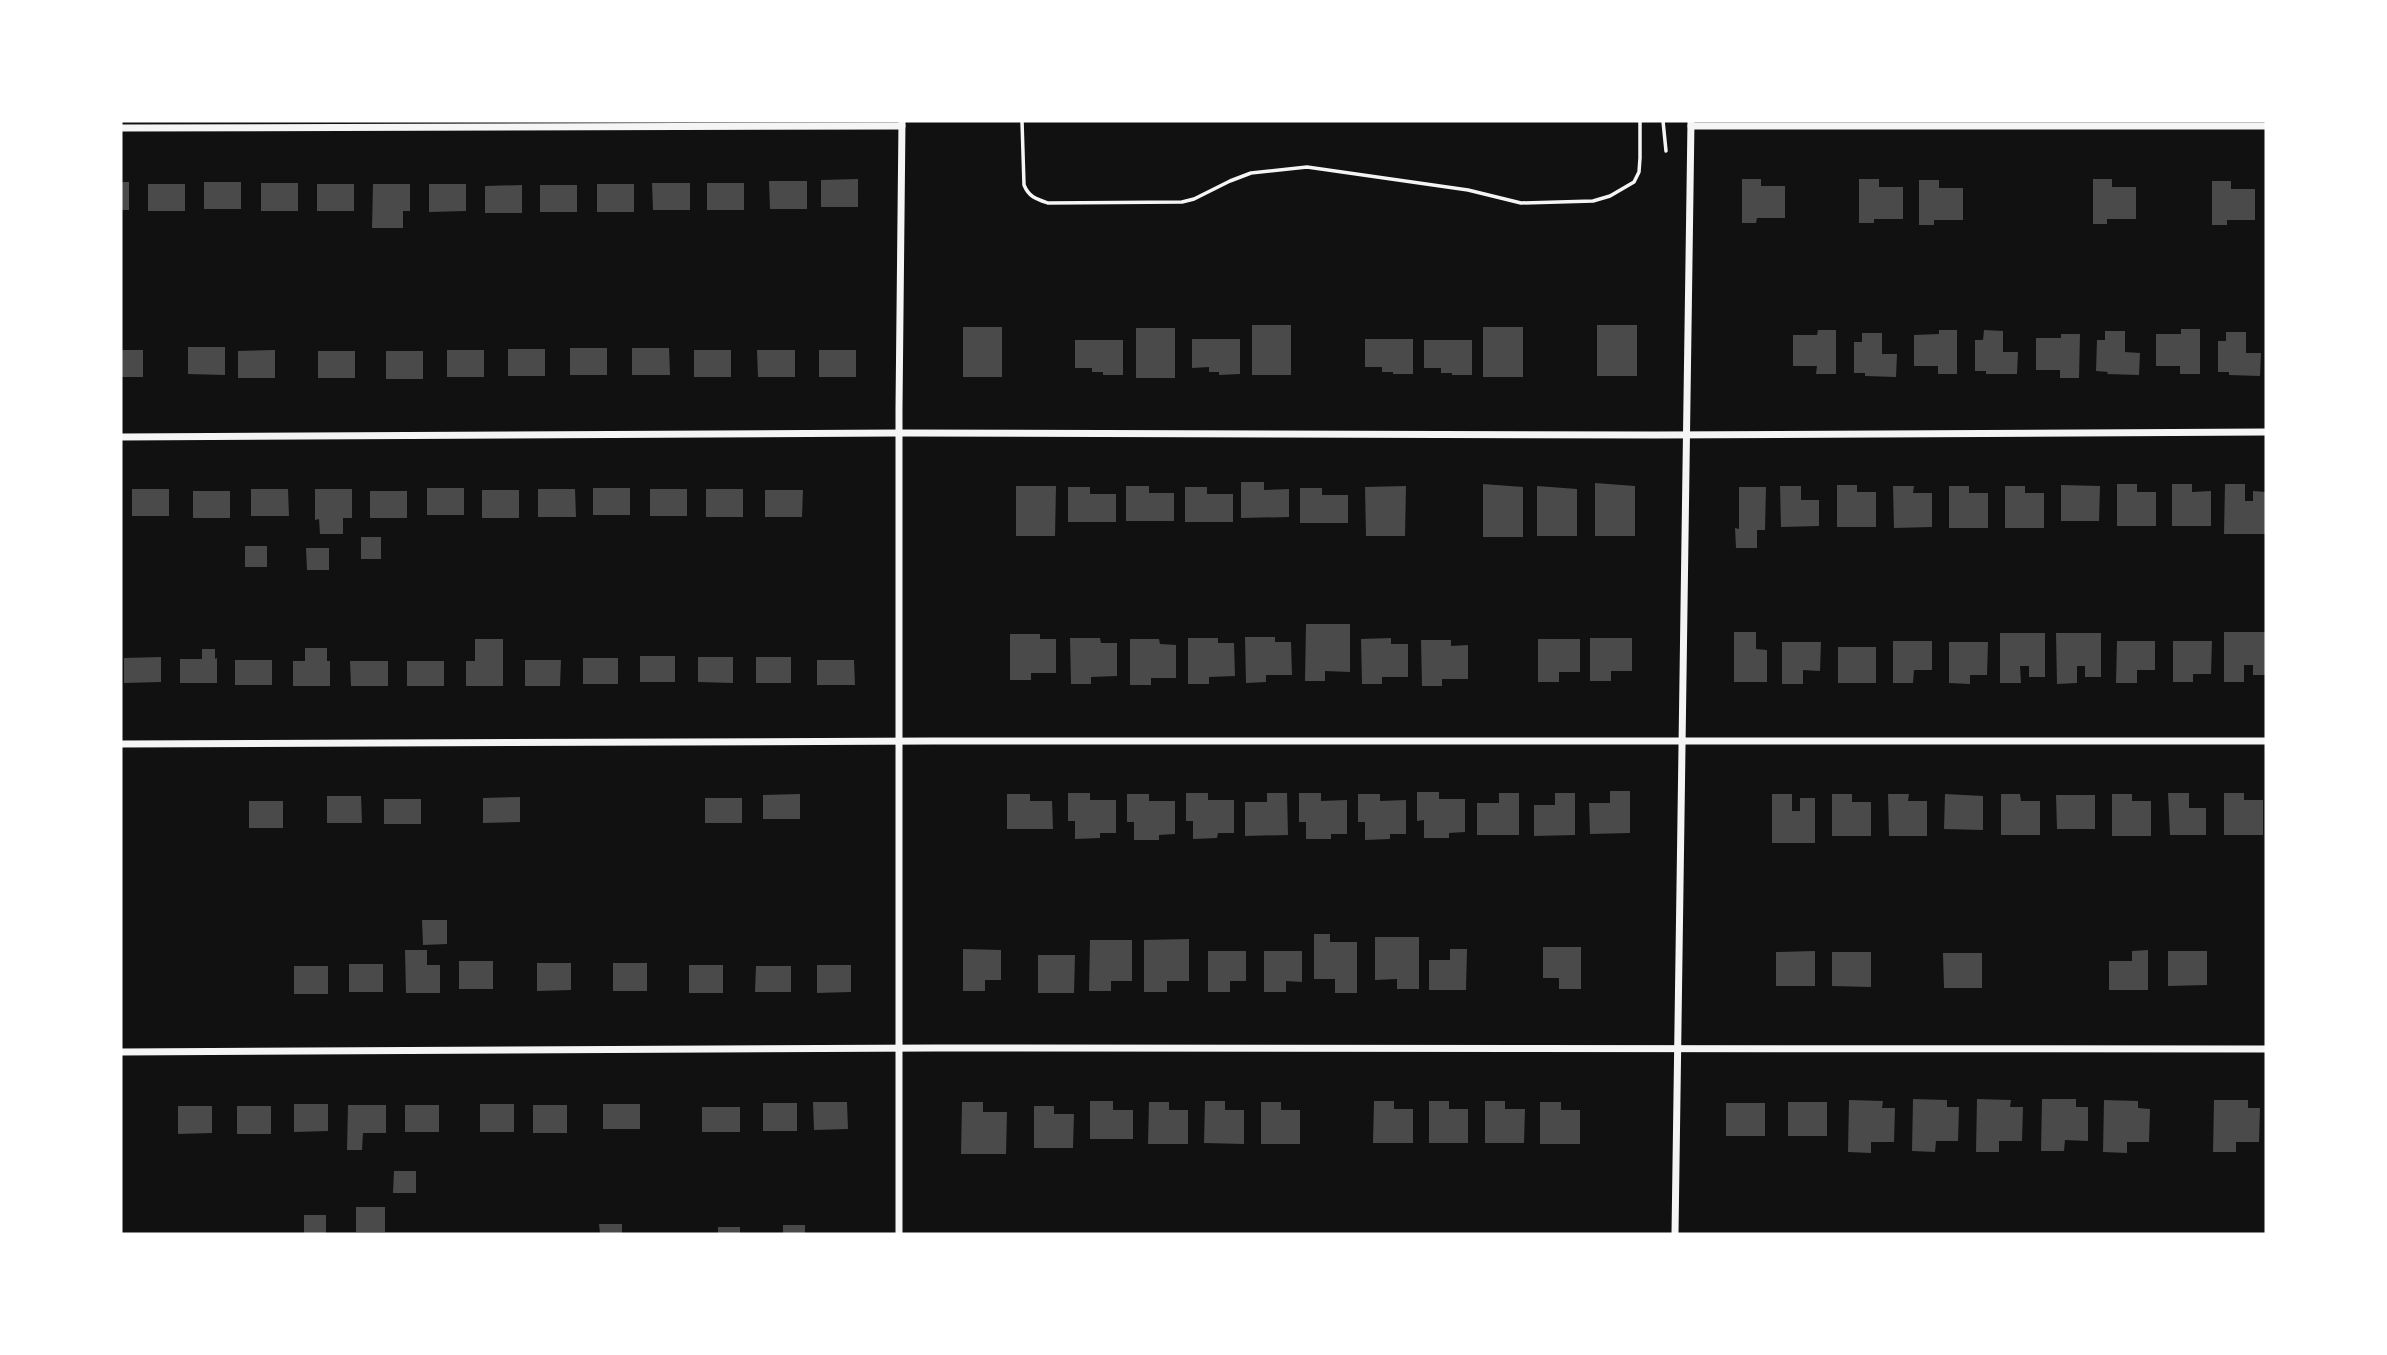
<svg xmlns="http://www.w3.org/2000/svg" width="2387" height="1355" font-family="'Source Sans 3',sans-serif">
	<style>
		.building { fill: #4a4a4a }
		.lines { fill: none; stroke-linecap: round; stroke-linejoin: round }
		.path { stroke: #f5f5f5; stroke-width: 3.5 }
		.minor { stroke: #f5f5f5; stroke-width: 7 }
	</style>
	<rect width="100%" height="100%" fill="#111"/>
	<!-- building -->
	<g class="building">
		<polygon points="858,179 858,207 821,207 821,180"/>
		<polygon points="1742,179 1761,179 1761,186 1785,186 1785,218 1757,218 1756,223 1742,223"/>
		<polygon points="1859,179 1879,179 1879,187 1903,187 1903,219 1874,219 1874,223 1859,223"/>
		<polygon points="2093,179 2112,179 2112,187 2136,187 2136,219 2107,219 2107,224 2093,224"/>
		<polygon points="1919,180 1939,180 1939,188 1963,188 1963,220 1934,220 1934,225 1919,225"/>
		<polygon points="769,181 807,181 807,209 770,209"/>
		<polygon points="2212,181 2231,181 2231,189 2255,189 2255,220 2227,220 2227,225 2212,225"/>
		<rect x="121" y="182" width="8" height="28"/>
		<rect x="204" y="182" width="37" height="27"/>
		<rect x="261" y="183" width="37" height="28"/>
		<polygon points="652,183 690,183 690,210 653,210"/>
		<rect x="707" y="183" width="37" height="27"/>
		<rect x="148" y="184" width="37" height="27"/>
		<rect x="317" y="184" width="37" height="27"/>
		<polygon points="373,184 410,184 410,211 403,211 403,228 372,228"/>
		<polygon points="429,184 466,184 466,211 429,212"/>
		<rect x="597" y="184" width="37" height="28"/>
		<polygon points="522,185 522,213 485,213 485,186"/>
		<rect x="540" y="185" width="37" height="27"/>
		<rect x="1252" y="325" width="39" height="50"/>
		<rect x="1597" y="325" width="40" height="51"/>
		<rect x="963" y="327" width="39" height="50"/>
		<rect x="1483" y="327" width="40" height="50"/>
		<rect x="1136" y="328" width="39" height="50"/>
		<polygon points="2181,329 2200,329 2200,374 2180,374 2180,366 2156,366 2156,334 2181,334"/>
		<polygon points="1818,330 1836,330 1836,374 1816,374 1817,366 1793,366 1793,335 1817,335"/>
		<polygon points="1939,330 1957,330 1957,374 1938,374 1938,366 1914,366 1914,335 1939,334"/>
		<polygon points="1984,330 2003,331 2003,352 2018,352 2017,374 1986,374 1986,371 1975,371 1975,340 1983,340"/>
		<polygon points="2105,331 2125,331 2125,352 2140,353 2139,375 2107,374 2108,372 2096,371 2097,340 2105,340"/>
		<polygon points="2226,332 2246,332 2246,353 2261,353 2260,376 2229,375 2229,372 2218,372 2218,341 2226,341"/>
		<polygon points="1862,333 1882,333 1882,354 1897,354 1896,377 1865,376 1865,373 1854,373 1854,342 1862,342"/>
		<polygon points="2061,334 2080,334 2079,378 2060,378 2060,370 2036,370 2036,338 2061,338"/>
		<polygon points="1192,339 1240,339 1240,374 1219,375 1219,372 1209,372 1209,367 1192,368"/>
		<polygon points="1365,339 1413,339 1413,374 1393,374 1393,372 1382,372 1382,367 1365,367"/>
		<polygon points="1075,340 1123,340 1123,375 1103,375 1103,372 1092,372 1092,368 1075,368"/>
		<polygon points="1424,340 1472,340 1472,375 1452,375 1452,373 1441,373 1441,368 1424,368"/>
		<polygon points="188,347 225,347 225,375 188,374"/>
		<rect x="570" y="348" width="37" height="27"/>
		<polygon points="632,348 669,348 670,375 632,375"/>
		<rect x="508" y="349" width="37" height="27"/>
		<rect x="121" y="350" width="22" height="27"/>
		<polygon points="275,350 275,378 238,378 238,351"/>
		<rect x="447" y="350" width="37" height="27"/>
		<rect x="694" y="350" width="37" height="27"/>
		<polygon points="757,350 795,350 795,377 758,377"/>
		<rect x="819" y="350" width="37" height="27"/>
		<rect x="318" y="351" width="37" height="27"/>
		<rect x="386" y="351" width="37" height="28"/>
		<polygon points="1241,482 1264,482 1264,490 1289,489 1289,517 1241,518"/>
		<polygon points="1595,483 1635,486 1635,536 1595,536"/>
		<polygon points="1483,484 1523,487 1523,537 1483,537"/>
		<polygon points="2117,484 2137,484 2137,492 2156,492 2156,526 2117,526"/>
		<polygon points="2172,484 2192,484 2192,492 2211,491 2211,526 2172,526"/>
		<polygon points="2225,484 2245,484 2245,501 2253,501 2253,491 2266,492 2266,534 2224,534"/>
		<polygon points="1837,485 1857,485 1857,492 1876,492 1876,527 1837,527"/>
		<polygon points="2061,485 2100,486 2099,521 2061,521"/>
		<polygon points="1016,486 1056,486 1055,536 1016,536"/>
		<polygon points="1126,486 1149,486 1149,493 1174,493 1174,521 1126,521"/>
		<polygon points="1406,486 1405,536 1366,536 1365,487"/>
		<polygon points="1537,486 1577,489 1577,536 1537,536"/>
		<polygon points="1780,486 1801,486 1801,500 1819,500 1819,526 1781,527"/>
		<polygon points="1893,486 1914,486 1913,493 1932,493 1932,527 1894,528"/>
		<polygon points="1949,486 1969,486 1969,493 1988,493 1988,528 1949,528"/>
		<polygon points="2005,486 2025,486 2025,493 2044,493 2044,528 2005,528"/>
		<polygon points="1068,487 1090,487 1090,494 1116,494 1116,522 1068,522"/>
		<polygon points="1185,487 1207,487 1207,494 1233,494 1233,522 1185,522"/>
		<polygon points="1739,487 1766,487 1765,530 1757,530 1757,548 1736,548 1735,528 1739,529"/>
		<rect x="427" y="488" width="37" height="27"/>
		<rect x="593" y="488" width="37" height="27"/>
		<polygon points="1300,488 1322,488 1322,495 1348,495 1348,523 1300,523"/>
		<rect x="132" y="489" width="37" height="27"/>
		<polygon points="251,489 288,489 289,516 251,516"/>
		<polygon points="315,489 352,489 352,518 343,518 343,534 320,534 319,519 315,520"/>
		<polygon points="538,489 575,489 576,517 538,517"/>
		<rect x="650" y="489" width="37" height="27"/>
		<rect x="706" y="489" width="37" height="28"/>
		<rect x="482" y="490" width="37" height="28"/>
		<polygon points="765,490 803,490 802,517 765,517"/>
		<rect x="193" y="491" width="37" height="27"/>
		<rect x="370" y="491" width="37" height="27"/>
		<rect x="361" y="537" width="20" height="22"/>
		<rect x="245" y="546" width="22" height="21"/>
		<polygon points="306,548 329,548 329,570 307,570"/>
		<polygon points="1306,624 1350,624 1350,672 1325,671 1325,681 1305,681"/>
		<polygon points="1734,632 1756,632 1756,649 1767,650 1767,682 1734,682"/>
		<polygon points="2224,632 2266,632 2266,675 2253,675 2253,665 2244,665 2244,682 2224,682"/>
		<polygon points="2000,633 2045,633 2045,677 2029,677 2029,666 2020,666 2021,683 2000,683"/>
		<polygon points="2056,633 2101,633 2101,677 2085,677 2085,666 2077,666 2077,683 2057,684"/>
		<polygon points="1010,634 1040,634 1040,639 1056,639 1056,673 1031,673 1031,680 1010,680"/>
		<polygon points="1245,637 1275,637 1275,642 1291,642 1292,675 1266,675 1266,682 1246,683"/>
		<polygon points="1070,638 1100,638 1101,643 1117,643 1117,676 1091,677 1091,684 1071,684"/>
		<polygon points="1188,638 1218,638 1218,643 1234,643 1235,676 1209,677 1209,684 1188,684"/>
		<polygon points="1391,638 1391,644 1408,644 1408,677 1382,677 1382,684 1362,684 1361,639"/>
		<polygon points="1590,638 1632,638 1632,671 1611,671 1611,681 1590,681"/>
		<polygon points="475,639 503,639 503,686 466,686 466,661 475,661"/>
		<polygon points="1130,639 1159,639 1160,644 1176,645 1176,678 1151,678 1151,685 1130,685"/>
		<polygon points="1538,639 1580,639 1580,672 1559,672 1559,682 1538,682"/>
		<polygon points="1421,640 1451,640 1451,646 1468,645 1468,679 1442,679 1442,686 1422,686"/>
		<polygon points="1893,641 1932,641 1932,670 1914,670 1913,683 1893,683"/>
		<polygon points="2117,641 2155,641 2155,670 2137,670 2137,683 2116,683"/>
		<polygon points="2173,641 2212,641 2211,674 2193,674 2193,682 2173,682"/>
		<polygon points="1782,642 1821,642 1820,671 1803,670 1803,684 1782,684"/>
		<polygon points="1949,642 1988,642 1987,675 1970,675 1970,684 1949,683"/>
		<rect x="1838" y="647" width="38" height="36"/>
		<polygon points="305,648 327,648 327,661 330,661 330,686 293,686 293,661 305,661"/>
		<polygon points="202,649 215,649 215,659 217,658 217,683 180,683 180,659 202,659"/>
		<rect x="640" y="656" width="35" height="26"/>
		<polygon points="161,657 161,682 124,683 124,658"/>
		<polygon points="698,657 733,657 733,683 698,682"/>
		<rect x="756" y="657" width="35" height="26"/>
		<rect x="583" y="658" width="35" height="26"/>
		<rect x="235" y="660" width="37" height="25"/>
		<polygon points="525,660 561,660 560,686 525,686"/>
		<polygon points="817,660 854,660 855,685 817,685"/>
		<polygon points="350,661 388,661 388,686 351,686"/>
		<rect x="407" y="661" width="37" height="25"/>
		<polygon points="1610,791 1630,791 1630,833 1590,834 1589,803 1610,803"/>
		<polygon points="1417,792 1439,792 1439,799 1465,799 1465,832 1449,833 1449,838 1424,838 1424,820 1417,821"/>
		<polygon points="1068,793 1090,793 1090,800 1116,800 1116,833 1100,833 1100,838 1075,839 1075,821 1068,821"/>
		<polygon points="1186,793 1208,793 1208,800 1234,800 1234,833 1218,833 1217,838 1193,839 1193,821 1186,821"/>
		<polygon points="1267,793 1287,793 1288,835 1245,836 1245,802 1267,802"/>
		<polygon points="1299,793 1321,793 1321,801 1347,800 1347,834 1331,834 1331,839 1306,839 1306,822 1299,822"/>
		<polygon points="1499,793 1519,793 1519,835 1477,835 1477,803 1499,803"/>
		<polygon points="1555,793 1575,793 1575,835 1534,836 1534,805 1555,805"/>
		<polygon points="2168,793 2189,793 2189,808 2206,808 2206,835 2170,835"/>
		<polygon points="2224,793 2244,793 2244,800 2263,800 2263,835 2224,835"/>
		<polygon points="800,794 800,819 763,819 763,795"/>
		<polygon points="1007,794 1030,794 1030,801 1052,801 1053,829 1007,829"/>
		<polygon points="1127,794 1149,794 1149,801 1175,801 1175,834 1159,835 1159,840 1134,840 1134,822 1127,822"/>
		<polygon points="1358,794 1380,794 1380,801 1406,800 1406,834 1390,834 1390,839 1365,840 1365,822 1358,822"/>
		<polygon points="1772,794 1792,794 1792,811 1800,811 1800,798 1815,798 1815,843 1772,843"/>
		<polygon points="1832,794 1852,794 1852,802 1871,802 1871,836 1832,836"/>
		<polygon points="1888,794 1909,794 1908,801 1927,801 1927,836 1889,836"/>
		<polygon points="1945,794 1983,796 1983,830 1944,829"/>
		<polygon points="2001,794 2020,794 2021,801 2040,801 2040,835 2001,835"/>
		<polygon points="2112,794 2132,794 2132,801 2151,801 2151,836 2112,836"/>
		<polygon points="2056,795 2095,795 2095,829 2057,829"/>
		<polygon points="327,796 361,796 362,823 327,823"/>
		<polygon points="520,797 520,822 483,823 483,798"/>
		<rect x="705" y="798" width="37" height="25"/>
		<rect x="384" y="799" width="37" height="25"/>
		<rect x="249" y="801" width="34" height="27"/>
		<polygon points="422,920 447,920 447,944 423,945"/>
		<polygon points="1314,934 1330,934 1330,942 1357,942 1357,993 1335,993 1335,979 1314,979"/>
		<polygon points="1375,937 1419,937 1419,989 1397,989 1397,979 1375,980"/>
		<polygon points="1189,939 1189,981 1167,981 1167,992 1144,992 1144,940"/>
		<polygon points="1090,940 1132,940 1132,981 1111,981 1111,991 1089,991"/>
		<polygon points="1543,947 1581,947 1581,989 1559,989 1559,978 1543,978"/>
		<polygon points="963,949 1001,950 1001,980 985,980 985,991 963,991"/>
		<polygon points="1450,949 1467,949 1466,990 1429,990 1429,960 1450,960"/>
		<polygon points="405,950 427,950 427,965 440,965 440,993 406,993"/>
		<polygon points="2148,950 2148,990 2109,990 2109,961 2132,961 2132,951"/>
		<polygon points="1208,951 1246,951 1246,981 1230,981 1230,992 1208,992"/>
		<polygon points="1264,951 1302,951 1302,982 1286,981 1286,992 1264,992"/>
		<polygon points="1815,951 1815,986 1776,986 1776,952"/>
		<polygon points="2168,951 2207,951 2207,985 2168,986"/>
		<polygon points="1832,952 1871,952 1871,987 1832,986"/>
		<polygon points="1943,953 1982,953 1982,988 1944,988"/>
		<polygon points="1038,955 1075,955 1074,993 1038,993"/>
		<rect x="459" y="961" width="34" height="28"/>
		<polygon points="537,963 571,963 571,990 537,991"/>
		<rect x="613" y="963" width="34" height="28"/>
		<rect x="349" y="964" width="34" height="28"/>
		<rect x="689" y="965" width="34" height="28"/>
		<polygon points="817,965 851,965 851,992 817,993"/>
		<rect x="294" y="966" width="34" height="28"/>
		<polygon points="756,966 791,966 791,992 755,992"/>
		<polygon points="1913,1099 1947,1100 1947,1107 1959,1107 1958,1141 1936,1141 1935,1152 1912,1151"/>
		<polygon points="1977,1099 2011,1100 2010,1107 2023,1107 2022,1141 1999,1141 1999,1152 1976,1152"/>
		<polygon points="2042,1099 2076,1099 2076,1107 2088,1107 2088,1141 2065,1140 2064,1151 2041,1151"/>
		<polygon points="1849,1100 1883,1101 1882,1108 1895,1108 1894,1142 1871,1142 1871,1153 1848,1152"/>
		<polygon points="2104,1100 2138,1101 2138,1108 2150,1109 2149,1142 2127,1142 2127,1153 2103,1152"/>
		<polygon points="2214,1100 2248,1100 2248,1108 2260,1108 2259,1142 2236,1142 2236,1152 2213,1152"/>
		<polygon points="1090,1101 1113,1101 1113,1110 1133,1110 1133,1139 1090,1139"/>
		<polygon points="1205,1101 1225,1101 1225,1110 1244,1110 1244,1144 1204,1143"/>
		<polygon points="1374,1101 1394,1101 1394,1109 1413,1109 1413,1143 1373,1143"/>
		<polygon points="1429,1101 1449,1101 1449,1109 1468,1109 1468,1143 1429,1143"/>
		<polygon points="1485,1101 1505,1101 1505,1109 1525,1109 1524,1143 1485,1143"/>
		<polygon points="813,1102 847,1102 848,1129 814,1130"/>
		<polygon points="962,1102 983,1102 983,1112 1007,1112 1006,1154 961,1154"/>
		<polygon points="1149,1102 1169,1102 1169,1110 1188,1110 1188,1144 1148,1144"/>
		<polygon points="1261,1102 1281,1102 1281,1110 1300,1110 1300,1144 1261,1144"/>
		<polygon points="1540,1102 1561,1102 1561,1110 1580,1110 1580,1144 1540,1144"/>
		<rect x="1788" y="1102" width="39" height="34"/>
		<rect x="763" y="1103" width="34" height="28"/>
		<rect x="1726" y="1103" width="39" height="33"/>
		<polygon points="294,1104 328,1104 328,1131 294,1132"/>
		<rect x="480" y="1104" width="34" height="28"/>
		<rect x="603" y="1104" width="37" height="25"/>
		<polygon points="348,1105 386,1105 386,1133 363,1133 362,1150 347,1150"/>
		<rect x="405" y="1105" width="34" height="27"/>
		<rect x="533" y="1105" width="34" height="28"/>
		<polygon points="178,1106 212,1106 212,1133 178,1134"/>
		<rect x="237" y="1106" width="34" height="28"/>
		<polygon points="1034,1106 1054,1106 1054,1114 1074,1114 1073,1148 1034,1148"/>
		<rect x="702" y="1107" width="38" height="25"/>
		<polygon points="394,1171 416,1171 416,1193 393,1193"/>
		<rect x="356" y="1207" width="29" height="25"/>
		<rect x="304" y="1215" width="22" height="19"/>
		<polygon points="599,1224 622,1224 622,1234 600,1234"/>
		<rect x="783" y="1225" width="22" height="9"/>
		<rect x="718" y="1227" width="22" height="7"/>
	</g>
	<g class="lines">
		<!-- path -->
		<g class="path">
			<path d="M1022,121L1024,185C1029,197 1036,199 1048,203L1182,202L1194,199L1230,181L1251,173L1307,167L1468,190L1521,203L1593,201L1610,196L1634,182L1639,172L1640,158V121"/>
			<polyline points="1663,121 1666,151"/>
		</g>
		<!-- minor -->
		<g class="minor">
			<polyline points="1691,126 2266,126"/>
			<polyline points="121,128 902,126"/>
			<polyline points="121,437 899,433 1656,435 2266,432"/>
			<polyline points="121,744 934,741 2266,741"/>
			<polyline points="121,1052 936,1048 2266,1049"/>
			<polyline points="899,1234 899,409 902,121"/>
			<polyline points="1675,1234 1691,121"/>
		</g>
	</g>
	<!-- border -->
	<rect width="2387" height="1355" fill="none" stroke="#ffffff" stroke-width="245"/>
</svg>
